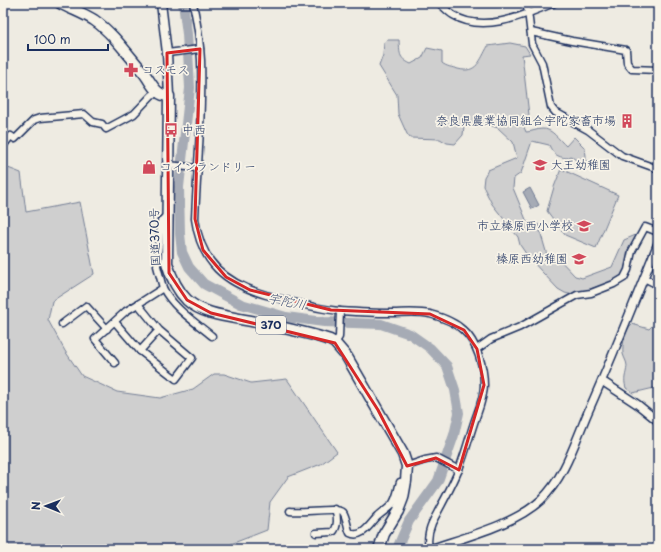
<svg xmlns="http://www.w3.org/2000/svg" width="661" height="552" font-family="'Playpen Sans','Klee One',sans-serif">
	<style>
		.green { fill: #cfcfcf; stroke: #757f96 }
		.water { fill: #a6abb5; stroke: #6e7992 }
		.lines { fill: none; stroke-linecap: round; stroke-linejoin: round }
		.river { stroke: #a6abb5; stroke-width: 10 }
		.minor-casing { stroke: #1b2f5e; stroke-width: 9 }
		.tertiary-casing { stroke: #1b2f5e; stroke-width: 10 }
		.secondary-casing { stroke: #1b2f5e; stroke-width: 11 }
		.trunk-casing { stroke: #1b2f5e; stroke-width: 13 }
		.minor { stroke: #f7f3e8; stroke-width: 6 }
		.tertiary { stroke: #f7f3e8; stroke-width: 7 }
		.secondary { stroke: #f7f3e8; stroke-width: 8 }
		.trunk { stroke: #f7f3e8; stroke-width: 10 }
		.marked { fill: none; stroke: #d62828; stroke-width: 3; stroke-linejoin: round }
		.labels { text-anchor: middle; stroke-width: 3.5; stroke-linejoin: round; paint-order: stroke }
		.shield { fill: #f7f3e8; stroke: #5d6a87; stroke-width: 1 }
		.shield-label { font-size: 11px; font-weight: bold; fill: #1b2f5e }
		.poi-label { font-size: 12px; fill: #1b2f5e; stroke: #f7f3e8; text-anchor: start }
		.street-label { font-size: 12px; fill: #1b2f5e; stroke: #f7f3e8 }
		.water-label { font-size: 13px; font-style: italic; fill: #455478; stroke: #f7f3e8 }
	</style>
	<rect width="100%" height="100%" fill="#eeebe2"/>
	<filter id="ink" filterUnits="userSpaceOnUse"><feTurbulence type="fractalNoise" baseFrequency=".025" numOctaves="2"/><feDisplacementMap in="SourceGraphic" scale="8" xChannelSelector="R" yChannelSelector="G"/><feConvolveMatrix kernelMatrix="1 2 1 2 8 2 1 2 1" color-interpolation-filters="sRGB"/></filter>
	<g filter="url(#ink)">
		<!-- green -->
		<g class="green">
			<path d="M387,40H399C400,53 398,58 411,64L422,58L427,48L442,51V63C447,67 452,67 458,69C477,74 480,60 488,46L510,43L525,46L530,54L522,55L529,115L521,120L526,132C531,132 537,129 542,129C552,128 559,140 566,146L574,137L585,148L587,164L583,166L571,156L567,158C557,157 553,154 549,145L532,141L521,173L514,178L513,188L527,222L538,224L547,255L558,258L575,276L579,277L582,278L612,267L624,240L638,234L628,253L624,272L616,280L573,295L565,293L558,289L529,258L520,245L518,237L492,204L483,186L484,177L488,170L517,158L513,142L498,128L483,123H467L464,126L463,135L455,144L447,143L440,139L410,138L407,134L398,114L397,95L379,66L383,55L384,43Z"/>
			<polygon points="3,166 21,173 26,212 80,202 94,274 52,301 48,320 65,351 82,376 117,392 160,398 193,389 214,374 224,374 251,383 287,379 337,452 321,464 288,477 270,502 267,530 231,544 226,549 3,549"/>
			<polygon points="561,169 618,195 596,248 565,235 547,211 554,187"/>
			<path d="M658,320V387L633,393L626,388C623,378 626,376 627,366C627,362 624,358 623,354C622,345 625,329 632,324L649,329Z"/>
		</g>
		<!-- water -->
		<polygon class="water" points="530,188 539,205 532,209 523,192"/>
		<g class="lines">
			<!-- river -->
			<g class="river">
				<polyline points="183,3 187,34 190,88 179,187 180,234 182,252 189,267 204,284 241,304 286,317 324,322 381,324 410,334 430,348 447,366 455,390 459,413 454,435 438,481 409,521 399,544 399,549"/>
				<polyline points="479,3 497,3"/>
			</g>
			<defs>
				<g id="minor">
					<path d="M193,3C197,22 200,41 201,60C203,113 197,167 195,219C201,263 225,283 266,295C290,301 315,309 340,311C356,312 372,313 388,313C402,313 417,311 430,314C441,317 455,322 463,330C477,342 484,367 484,385C484,398 478,411 474,423C469,438 465,454 459,469C452,487 441,505 432,523C428,532 427,539 429,549"/>
					<path d="M439,3C444,7 448,12 453,15C483,34 525,15 554,3"/>
					<polyline points="525,3 528,11 532,44 542,63 551,107 555,112 588,130 622,156 658,169"/>
					<polyline points="531,32 572,41 626,50 627,63 632,69 658,70"/>
					<polyline points="167,53 200,49"/>
					<polyline points="3,146 11,136 15,139 34,120 40,118 84,114 93,122 102,124 106,129 134,114 152,95 158,93"/>
					<polyline points="168,165 197,168"/>
					<polyline points="644,278 658,285"/>
					<path d="M163,288C173,308 195,322 212,336"/>
					<polyline points="115,322 140,351"/>
					<polyline points="62,324 86,306 107,329"/>
					<polyline points="159,330 192,358 176,379 140,351 159,330 138,304 163,288 157,266 161,221 167,215"/>
					<polyline points="335,343 339,337 340,311"/>
					<polyline points="477,349 491,339 520,327 577,295 591,293 614,284 624,278 628,270 632,251 645,227 658,232"/>
					<polyline points="115,363 95,339 126,311 138,304"/>
					<polyline points="407,466 425,460 436,458 459,470"/>
					<path d="M290,511C300,513 339,507 343,512C347,518 347,527 350,533C362,539 370,524 377,517C382,512 390,508 393,503C397,497 398,488 400,482L406,481"/>
					<path d="M316,533L333,532C338,527 338,516 335,509"/>
				</g>
				<g id="tertiary">
					<polyline points="602,381 637,404 658,421"/>
					<path d="M430,549C465,537 514,525 541,500C565,477 575,442 588,412C613,356 635,300 658,243"/>
				</g>
				<polyline id="secondary" points="161,3 167,53 169,96"/>
				<path id="trunk" d="M60,3C71,9 83,13 94,20C113,33 128,55 143,72C151,81 155,96 169,96L167,263C171,277 176,289 187,300C204,316 234,317 256,322C280,327 306,332 330,340L335,343L347,357L403,454L407,466L406,481L403,498L398,511L384,534L379,549"/>
			</defs>
			<!-- minor casing -->
			<use href="#minor" class="minor-casing"/>
			<!-- tertiary casing -->
			<use href="#tertiary" class="tertiary-casing"/>
			<!-- secondary casing -->
			<use href="#secondary" class="secondary-casing"/>
			<!-- trunk casing -->
			<use href="#trunk" class="trunk-casing"/>
			<!-- minor -->
			<use href="#minor" class="minor"/>
			<!-- tertiary -->
			<use href="#tertiary" class="tertiary"/>
			<!-- secondary -->
			<use href="#secondary" class="secondary"/>
			<!-- trunk -->
			<use href="#trunk" class="trunk"/>
		</g>
	</g>
	<!-- marked area -->
	<path class="marked" d="M200,49L195,219L203,250L226,277L250,290L331,310L430,314L464,330L477,349L484,385L459,470L436,458L407,466L378,410L335,343L211,313L187,300L169,273L167,53Z"/>
	<!-- icons -->
	<defs>
		<symbol id="pharmacy-bare" viewBox="-9 -9 18 18"><path d="M-2-6h4v4h4v4h-4v4h-4v-4h-4v-4h4Z" fill="#d1495b" stroke="#f7f3e8" stroke-width="2.5" paint-order="stroke"/></symbol>
		<symbol id="building-bare" viewBox="-9 -9 18 18"><path d="M-4-6H4V6H1V3H-1V6H-4ZM-2.5-4.3h1.7v1.8h-1.7ZM.8-4.3h1.7v1.8H.8ZM-2.5-1h1.7V.8h-1.7ZM.8-1h1.7V.8H.8Z" fill="#d1495b" stroke="#f7f3e8" stroke-width="2.5" paint-order="stroke"/></symbol>
		<symbol id="bus-bare" viewBox="-9 -9 18 18"><path d="M-5-6H5V4H4V6H2V4H-2V6H-4V4H-5ZM-3.5-4V0h7V-4ZM-3.5 1.2v1.5H-2V1.2ZM2 1.2v1.5H3.5V1.2Z" fill="#d1495b" stroke="#f7f3e8" stroke-width="2.5" paint-order="stroke"/></symbol>
		<symbol id="school-bare" viewBox="-9 -9 18 18"><path d="M0-5L7-2L0 1L-7-2ZM-4 1L0 2.5L4 1V4Q0 6-4 4Z" fill="#d1495b" stroke="#f7f3e8" stroke-width="2.5" paint-order="stroke"/></symbol>
		<symbol id="shop-bare" viewBox="-9 -9 18 18"><path d="M-5-2.5h2.3a2.7 3.5 0 0 1 5.4 0H5L5.5 6h-11ZM-1.5-2.5h3a1.5 2.3 0 0 0-3 0Z" fill="#d1495b" stroke="#f7f3e8" stroke-width="2.5" paint-order="stroke"/></symbol>
	</defs>
	<g fill-rule="evenodd">
		<use href="#pharmacy-bare" x="121" y="60" width="20" height="20"/>
		<use href="#building-bare" x="617" y="111" width="20" height="20"/>
		<use href="#bus-bare" x="161" y="120" width="20" height="20"/>
		<use href="#school-bare" x="530" y="155" width="20" height="20"/>
		<use href="#shop-bare" x="139" y="157" width="20" height="20"/>
		<use href="#school-bare" x="574" y="216" width="20" height="20"/>
		<use href="#school-bare" x="569" y="249" width="20" height="20"/>
	</g>
	<g class="labels">
		<!-- shield labels -->
		<rect class="shield" x="256" y="316" width="30" height="18" rx="3"/>
		<g class="shield-label">
			<text x="271" y="329">370</text>
		</g>
		<!-- poi labels -->
		<g class="poi-label">
			<text x="142" y="74">コスモス</text>
			<text x="616" y="125" text-anchor="end">奈良県農業協同組合宇陀家畜市場</text>
			<text x="182" y="134">中西</text>
			<text x="551" y="169">大王幼稚園</text>
			<text x="160" y="171">コインランドリー</text>
			<text x="573" y="230" text-anchor="end">市立榛原西小学校</text>
			<text x="568" y="263" text-anchor="end">榛原西幼稚園</text>
		</g>
		<!-- street labels -->
		<g class="street-label">
			<text transform="translate(155 237) rotate(-92)" y="4">国道370号</text>
		</g>
		<!-- water labels -->
		<g class="water-label">
			<text transform="translate(287 301) rotate(11)" y="5">宇陀川</text>
		</g>
	</g>
	<!-- margin -->
	<rect width="661" height="552" fill="none" stroke="#f7f3e8" stroke-width="16"/>
	<rect x="8" y="8" width="645" height="536" fill="none" stroke="#1b2f5e" stroke-width="1.5" filter="url(#ink)"/>
	<!-- north arrow -->
	<g transform="translate(46 506) rotate(271)" stroke="#f7f3e8" stroke-width="3" paint-order="stroke">
	<path d="M0-3L7 15L0 10L-7 15Z" fill="#1b2f5e"/>
	<text y="-6" font-size="11" font-weight="bold" text-anchor="middle" fill="#1b2f5e">N</text>
	</g>
	<!-- scale -->
	<path d="M28 44v6h80v-6" fill="none" stroke="#1b2f5e" stroke-width="2"/>
	<text x="34" y="44" font-size="12" fill="#1b2f5e" stroke="#f7f3e8" stroke-width="3" paint-order="stroke">100 m</text>
</svg>
